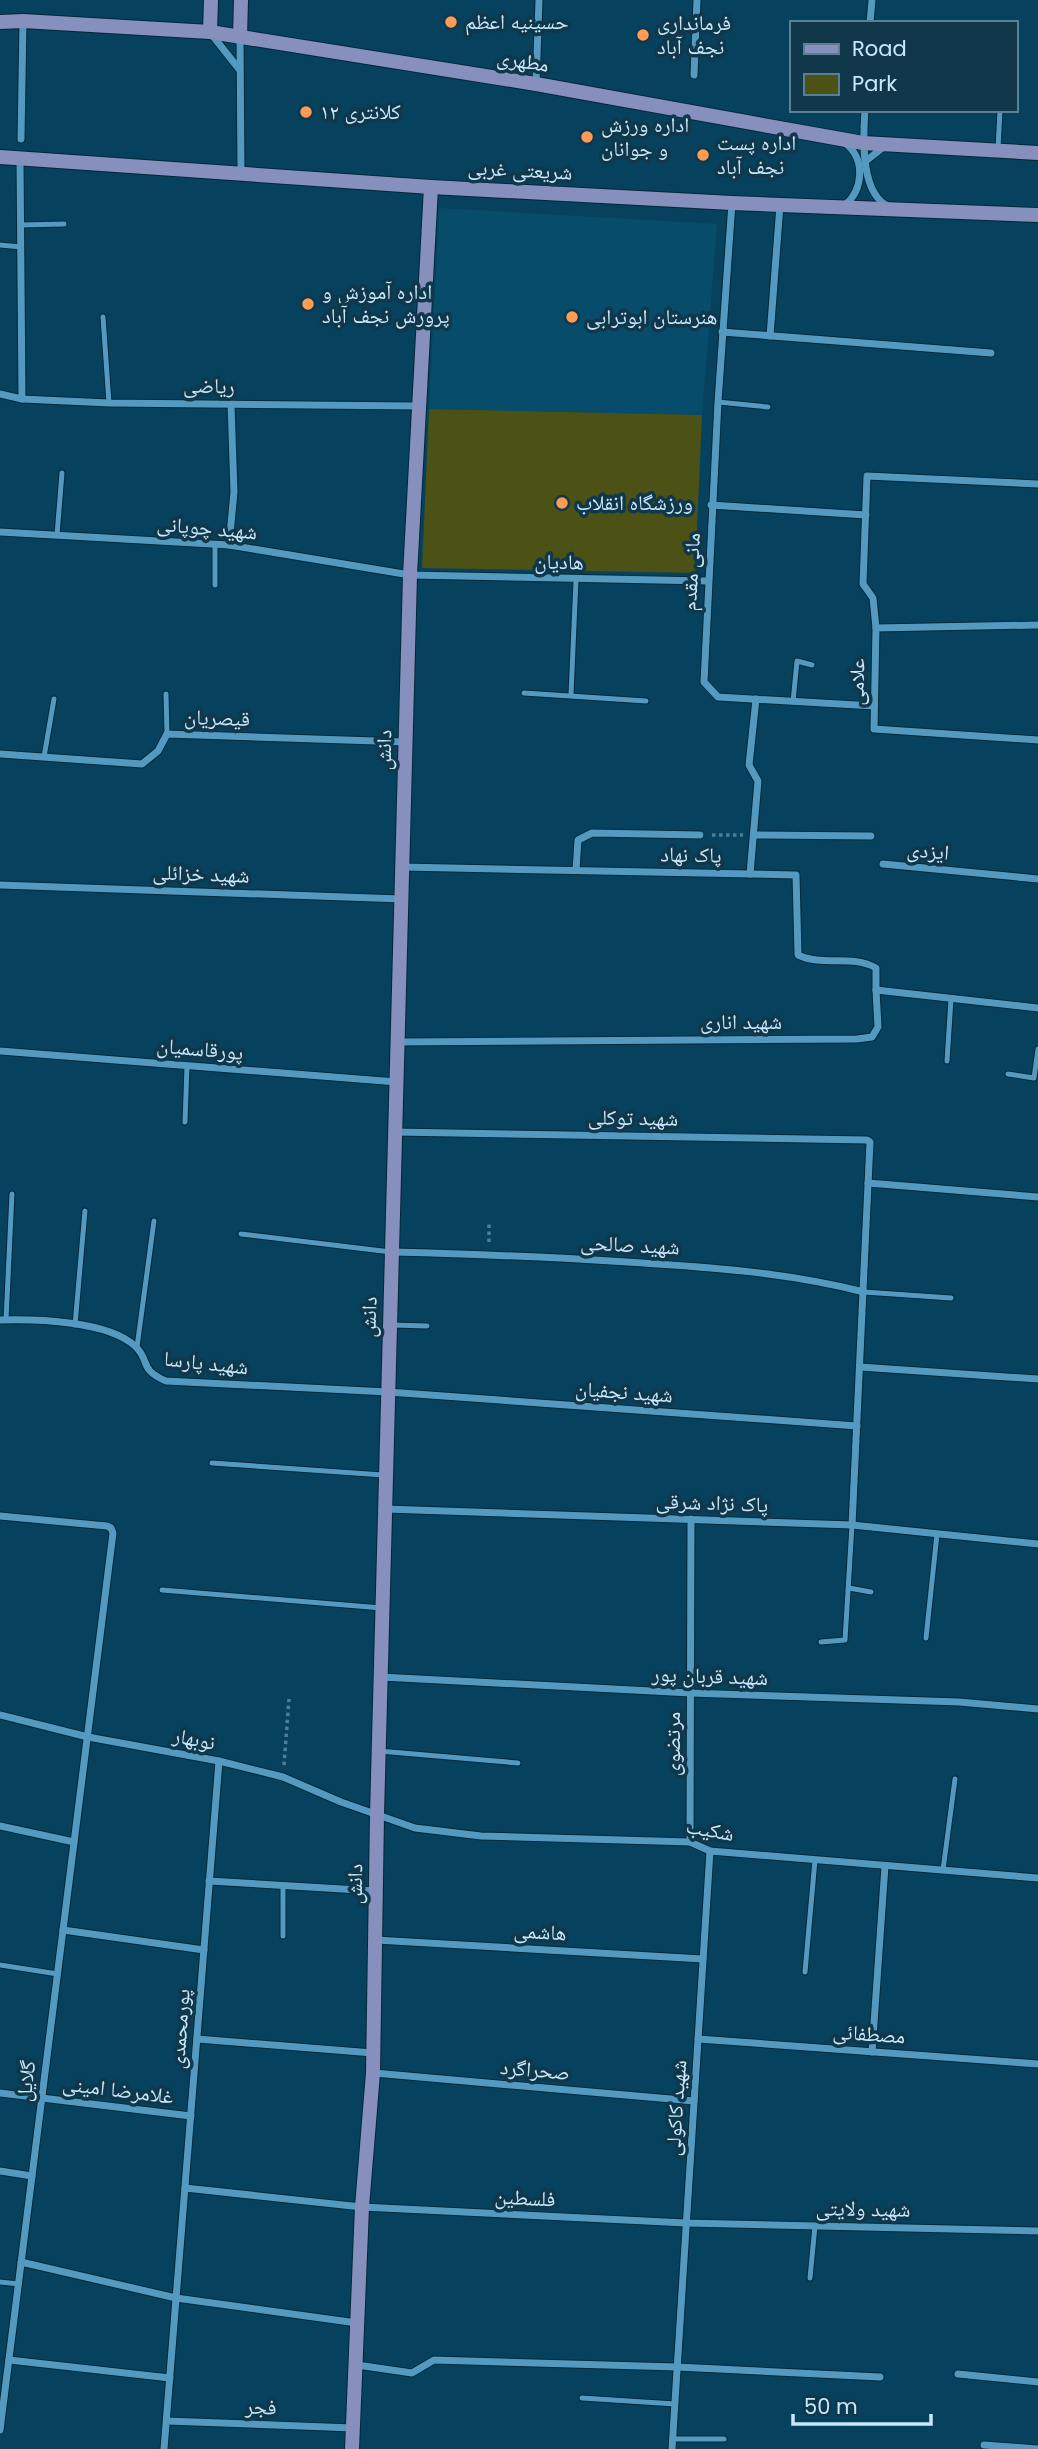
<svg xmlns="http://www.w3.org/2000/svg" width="1038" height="2449" font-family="Poppins,'Noto Naskh Arabic',sans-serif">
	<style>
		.built { fill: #074d6b }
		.green { fill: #4c5215 }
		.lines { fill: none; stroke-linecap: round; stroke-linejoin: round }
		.lane-casing { stroke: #00283a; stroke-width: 7 }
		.street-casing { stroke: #00283a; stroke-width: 9 }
		.secondary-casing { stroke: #00283a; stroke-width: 16 }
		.path { stroke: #4d7f98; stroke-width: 3.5; stroke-dasharray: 3.5 3.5; stroke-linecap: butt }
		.lane { stroke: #5499bf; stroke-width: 5 }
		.street { stroke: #5499bf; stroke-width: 7 }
		.secondary { stroke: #878fbc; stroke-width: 14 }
		.poi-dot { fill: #fd9c57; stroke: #11374a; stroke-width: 2.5 }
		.labels { text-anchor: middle; stroke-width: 7; stroke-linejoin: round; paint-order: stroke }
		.poi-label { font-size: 21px; fill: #c7e8fd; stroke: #11374a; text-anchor: start }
		.street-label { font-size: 21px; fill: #c7e8fd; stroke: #11374a }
	</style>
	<rect width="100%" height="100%" fill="#06425d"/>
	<!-- built -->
	<polygon class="built" points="439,208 717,224 702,415 429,409"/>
	<!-- green -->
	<polygon class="green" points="429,409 702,415 695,573 422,568"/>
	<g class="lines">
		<defs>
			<g id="lane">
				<polyline points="998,149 1000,110"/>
				<polyline points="21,225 64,224"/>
				<polyline points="0,245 21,247"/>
				<polyline points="103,317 109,403"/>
				<polyline points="718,402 768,407"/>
				<polyline points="57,535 62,473"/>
				<polyline points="215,544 215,585"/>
				<polyline points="524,693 646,701"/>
				<polyline points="166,694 167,734"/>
				<polyline points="571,694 576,580"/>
				<polyline points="793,702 797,661 812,665"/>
				<polyline points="44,757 54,699"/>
				<polyline points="947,1061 951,999"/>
				<polyline points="1008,1074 1034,1078 1038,1049"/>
				<polyline points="185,1122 187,1066"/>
				<polyline points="241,1234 391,1252"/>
				<polyline points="864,1292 951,1298"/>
				<polyline points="6,1320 12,1194"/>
				<polyline points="75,1325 85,1211"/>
				<polyline points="393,1325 427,1326"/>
				<polyline points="137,1347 154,1221"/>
				<polyline points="212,1463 383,1475"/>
				<polyline points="849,1588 871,1592"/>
				<polyline points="162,1590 382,1608"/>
				<polyline points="926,1638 937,1534"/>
				<polyline points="821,1642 845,1640 852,1525"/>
				<polyline points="379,1751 518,1763"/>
				<polyline points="943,1870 955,1779"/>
				<polyline points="283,1936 283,1885"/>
				<polyline points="0,1965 58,1974"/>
				<polyline points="805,1972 815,1860"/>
				<polyline points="810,2278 815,2226"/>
				<polyline points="0,2282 19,2284"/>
				<polyline points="582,2398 675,2404"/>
				<polyline points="673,2439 724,2439"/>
			</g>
			<g id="street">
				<polyline points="870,23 872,0"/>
				<polyline points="212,35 239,69"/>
				<polyline points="240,37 241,173"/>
				<polyline points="694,75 697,0"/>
				<polyline points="536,83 539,0"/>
				<path d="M865,110C863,137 860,193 888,206"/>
				<polyline points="21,139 23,21"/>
				<polyline points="20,159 22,399"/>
				<polyline points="867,160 885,146"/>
				<polyline points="732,203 718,402 704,682 718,697 874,706"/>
				<path d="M845,205C863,190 866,159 845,143"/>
				<polyline points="722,332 991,353"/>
				<polyline points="770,336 780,205"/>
				<polyline points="0,394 22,399 109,403 417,406"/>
				<polyline points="1038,484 867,476 863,584 873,598 876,628 874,729 1038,740"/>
				<polyline points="711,505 866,515"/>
				<polyline points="0,532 229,545 410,575 707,581"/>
				<polyline points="229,545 234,492 231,404"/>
				<polyline points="876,628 1038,625"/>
				<polyline points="0,754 142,764 158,751 167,734 406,742"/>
				<polyline points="754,835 871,836"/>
				<polyline points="883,864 1038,879"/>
				<path d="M402,867L796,875L798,955C823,967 852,954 876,968V990"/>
				<polyline points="576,870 578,840 592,833 700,835"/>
				<polyline points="750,874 758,781 749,765 756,699"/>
				<polyline points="0,885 401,899"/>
				<polyline points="398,1042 857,1039 872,1037 878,1027 876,990 1038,1008"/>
				<polyline points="0,1051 397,1082"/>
				<polyline points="395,1132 867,1140 870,1142 852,1525"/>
				<polyline points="868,1183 1038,1197"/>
				<path d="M393,1252C471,1254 549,1257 627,1262C707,1267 785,1272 864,1292"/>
				<path d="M0,1320C37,1319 108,1321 135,1346C151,1361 138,1369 166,1381L388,1392L857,1426"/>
				<polyline points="860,1367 1038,1379"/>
				<polyline points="385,1509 852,1525 1038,1544"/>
				<polyline points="0,1516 107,1526 111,1528 113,1533 0,2430"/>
				<polyline points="381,1677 690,1693 959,1702 1038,1709"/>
				<polyline points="0,1715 88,1737 219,1761 283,1777 341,1802 415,1828 481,1836 690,1842 710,1851 1038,1878"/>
				<polyline points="0,1826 74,1842"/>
				<polyline points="690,1842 691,1519"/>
				<polyline points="209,1881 376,1891"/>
				<polyline points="63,1930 204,1950"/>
				<polyline points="376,1940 703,1959"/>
				<polyline points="197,2039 373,2053"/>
				<polyline points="698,2039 1038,2064"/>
				<polyline points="872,2052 885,1866"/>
				<polyline points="374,2073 694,2101"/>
				<polyline points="0,2093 191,2116"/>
				<polyline points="0,2171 32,2176"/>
				<polyline points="185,2188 362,2207 686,2223 1038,2231"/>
				<polyline points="21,2262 176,2298 357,2323"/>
				<polyline points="9,2360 170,2378"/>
				<polyline points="357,2365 412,2373 434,2360 677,2367 880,2377"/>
				<polyline points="958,2374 1038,2382"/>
				<polyline points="167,2421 353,2428"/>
				<polyline points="984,2445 1038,2449"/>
				<polyline points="164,2449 219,1761"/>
				<polyline points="672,2449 710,1851"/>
			</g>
			<g id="secondary">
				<polyline points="0,22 23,21 210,32 536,84 863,143 1038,153"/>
				<polyline points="210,32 211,0"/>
				<polyline points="240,37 241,0"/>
				<polyline points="0,157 431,187 732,203 1038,215"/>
				<polyline points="352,2449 362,2207 373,2073 377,1815 410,575 431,187"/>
			</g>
		</defs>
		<!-- lane casing -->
		<use href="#lane" class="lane-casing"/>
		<!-- street casing -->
		<use href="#street" class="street-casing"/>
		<!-- secondary casing -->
		<use href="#secondary" class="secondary-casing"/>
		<!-- path -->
		<g class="path">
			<polyline points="712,835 743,835"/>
			<polyline points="489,1242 489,1222"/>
			<polyline points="284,1765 289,1699"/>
		</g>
		<!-- lane -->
		<use href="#lane" class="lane"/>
		<!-- street -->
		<use href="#street" class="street"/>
		<!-- secondary -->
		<use href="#secondary" class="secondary"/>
	</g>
	<!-- markers -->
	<g class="poi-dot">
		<circle cx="451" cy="22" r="7"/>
		<circle cx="643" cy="35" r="7"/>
		<circle cx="306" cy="112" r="7"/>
		<circle cx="587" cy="137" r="7"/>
		<circle cx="703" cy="155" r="7"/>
		<circle cx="308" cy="304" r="7"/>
		<circle cx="572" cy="317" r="7"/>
		<circle cx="562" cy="503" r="7"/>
	</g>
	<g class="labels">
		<!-- poi labels -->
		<g class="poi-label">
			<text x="465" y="29">حسینیه اعظم</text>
			<text x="657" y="30">فرمانداری<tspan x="657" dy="24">نجف آباد</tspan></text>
			<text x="320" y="119">کلانتری ۱۲</text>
			<text x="601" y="132">اداره ورزش<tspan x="601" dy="24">و جوانان</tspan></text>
			<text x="717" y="150">اداره پست<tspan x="717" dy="24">نجف آباد</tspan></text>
			<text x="322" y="299">اداره آموزش و<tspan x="322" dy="24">پرورش نجف آباد</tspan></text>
			<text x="586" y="324">هنرستان ابوترابی</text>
			<text x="576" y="510">ورزشگاه انقلاب</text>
		</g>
		<!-- street labels -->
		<g class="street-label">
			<text transform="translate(523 61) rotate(9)" y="7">مطهری</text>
			<text transform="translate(520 170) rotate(3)" y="7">شریعتی غربی</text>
			<text transform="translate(209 386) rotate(1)" y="7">ریاضی</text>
			<text transform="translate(207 528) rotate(5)" y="7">شهید چوپانی</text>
			<text transform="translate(559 562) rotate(1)" y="7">هادیان</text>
			<text transform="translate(691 572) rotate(-87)" y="7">مانی مقدم</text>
			<text transform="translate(857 682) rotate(-89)" y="7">علامی</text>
			<text transform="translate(217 718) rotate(2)" y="7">قیصریان</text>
			<text transform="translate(384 750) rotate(-89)" y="7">دانش</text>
			<text transform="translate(928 851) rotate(5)" y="7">ایزدی</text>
			<text transform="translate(691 855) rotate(1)" y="7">پاک نهاد</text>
			<text transform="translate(201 874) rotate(2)" y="7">شهید خزائلی</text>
			<text x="741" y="1029">شهید اناری</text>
			<text transform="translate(200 1049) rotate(5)" y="7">پورقاسمیان</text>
			<text transform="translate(633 1118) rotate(1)" y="7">شهید توکلی</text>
			<text transform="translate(630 1245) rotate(3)" y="7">شهید صالحی</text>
			<text transform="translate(369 1317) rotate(-88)" y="7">دانش</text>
			<text transform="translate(206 1363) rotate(6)" y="7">شهید پارسا</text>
			<text transform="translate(624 1392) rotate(4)" y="7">شهید نجفیان</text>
			<text transform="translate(712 1503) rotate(2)" y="7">پاک نژاد شرقی</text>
			<text transform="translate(710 1676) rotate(2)" y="7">شهید قربان پور</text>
			<text transform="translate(194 1739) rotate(11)" y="7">نوبهار</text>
			<text transform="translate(673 1744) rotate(-90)" y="7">مرتضوی</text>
			<text transform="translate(710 1830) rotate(10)" y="7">شکیب</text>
			<text transform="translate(355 1884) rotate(-89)" y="7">دانش</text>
			<text transform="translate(540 1932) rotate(3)" y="7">هاشمی</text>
			<text transform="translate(180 2029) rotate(-86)" y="7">پورمحمدی</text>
			<text transform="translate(869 2034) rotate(4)" y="7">مصطفائی</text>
			<text transform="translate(535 2070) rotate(5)" y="7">صحراگرد</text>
			<text transform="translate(26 2081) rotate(-83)" y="7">گلایل</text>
			<text transform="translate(118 2090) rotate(7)" y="7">غلامرضا امینی</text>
			<text transform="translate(676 2108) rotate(-86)" y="7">شهید کاکولی</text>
			<text transform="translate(525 2198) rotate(3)" y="7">فلسطین</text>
			<text transform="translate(863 2209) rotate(1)" y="7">شهید ولایتی</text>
			<text transform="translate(261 2407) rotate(2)" y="7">فجر</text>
		</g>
	</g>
	<!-- legend -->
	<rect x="790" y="21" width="228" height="91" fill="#11374a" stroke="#5a7e92" stroke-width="2"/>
	<rect x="804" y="44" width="35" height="10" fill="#878fbc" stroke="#5a7e92" stroke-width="2"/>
	<text x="852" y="56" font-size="21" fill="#c7e8fd">Road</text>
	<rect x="804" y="74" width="35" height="21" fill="#4c5215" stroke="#5a7e92" stroke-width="2"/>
	<text x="852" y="91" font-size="21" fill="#c7e8fd">Park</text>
	<!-- scale -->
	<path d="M793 2414v10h138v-10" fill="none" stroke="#c7e8fd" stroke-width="3.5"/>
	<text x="804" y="2414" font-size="21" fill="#c7e8fd" stroke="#11374a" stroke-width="5" paint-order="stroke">50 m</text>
</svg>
